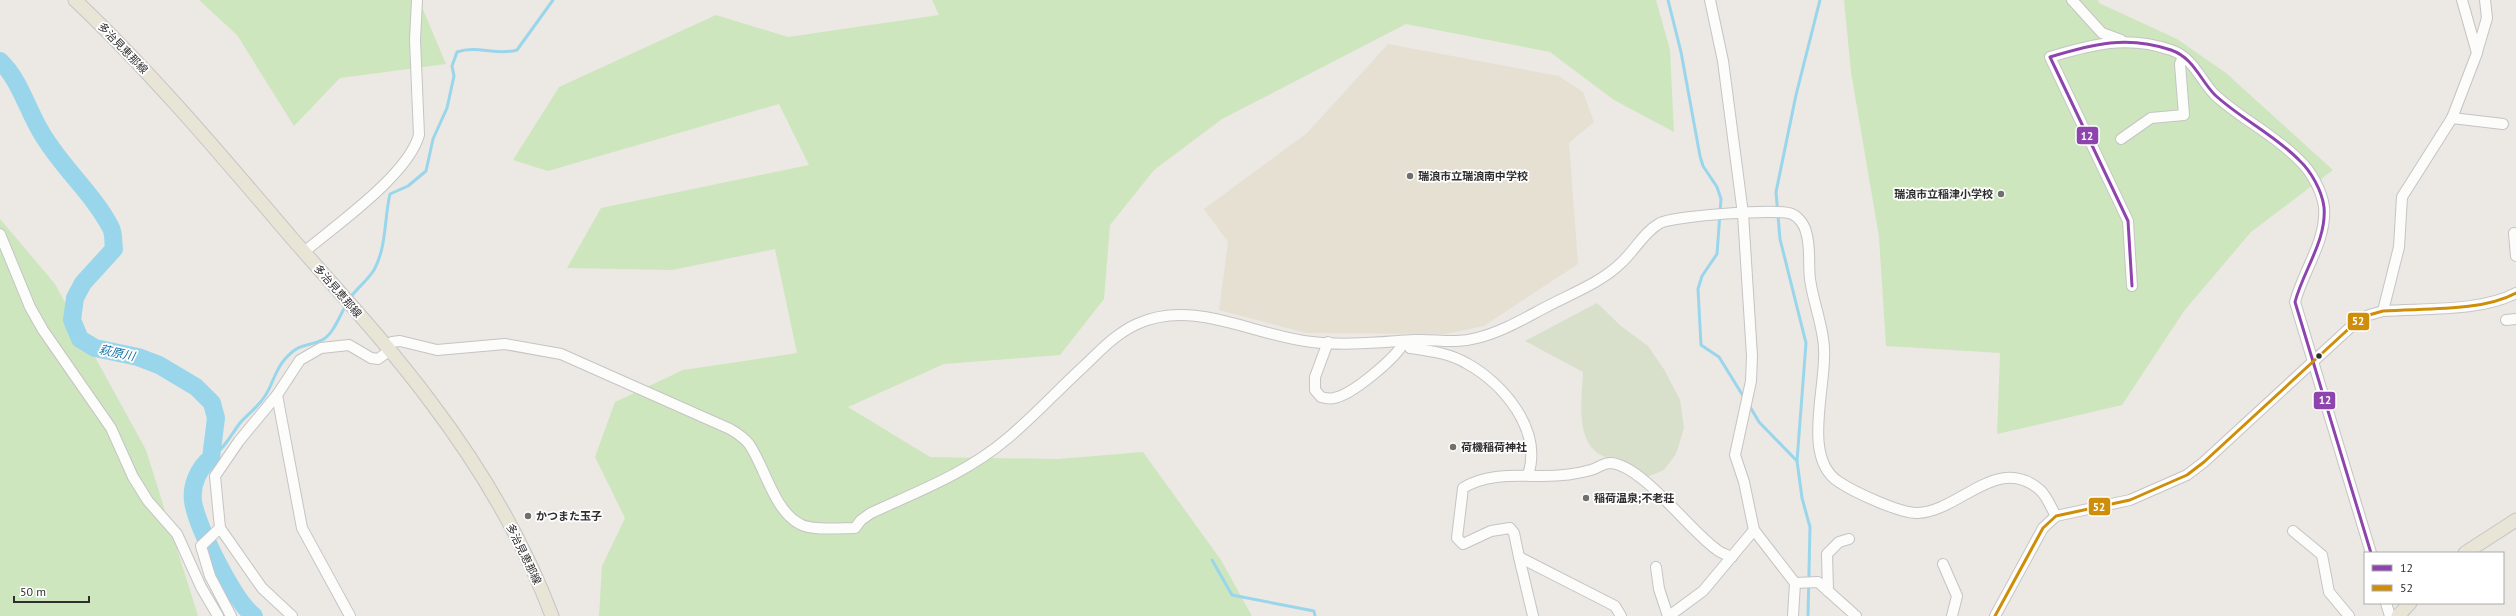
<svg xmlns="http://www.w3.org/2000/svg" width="2516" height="616" font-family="'PT Sans','Noto Sans JP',sans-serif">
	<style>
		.education { fill: #e6e0d3 }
		.green { fill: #cee6be }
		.cemetery { fill: #d8e0cc }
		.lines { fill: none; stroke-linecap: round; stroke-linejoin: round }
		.stream { stroke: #99d6ec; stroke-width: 3 }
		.river { stroke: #99d6ec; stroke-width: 18 }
		.minor-casing { stroke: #c5c4c5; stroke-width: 12 }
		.major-casing { stroke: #c6c5c4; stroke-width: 15 }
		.minor { stroke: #fcfcfb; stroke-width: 10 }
		.major { stroke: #e8e4d6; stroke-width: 13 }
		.bus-1-casing { stroke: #fff; stroke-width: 6 }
		.bus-2-casing { stroke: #fff; stroke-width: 6 }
		.bus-1 { stroke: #8e44ad; stroke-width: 3 }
		.bus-2 { stroke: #cf8e09; stroke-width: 3 }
		.poi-dot { fill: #706f6e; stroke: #fff; stroke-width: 1.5 }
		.bus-dot { fill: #2e2e2e; stroke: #fff; stroke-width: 1.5 }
		.labels { text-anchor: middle; stroke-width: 3.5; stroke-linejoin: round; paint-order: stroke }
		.street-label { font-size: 11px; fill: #2e2e2e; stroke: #fff }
		.poi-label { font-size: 11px; font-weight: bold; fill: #2e2e2e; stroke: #fff; text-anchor: start }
		.water-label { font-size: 12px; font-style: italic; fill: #0d6fa3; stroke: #fff }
		.line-badge { stroke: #fff; stroke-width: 1.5 }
		.badge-label { font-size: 11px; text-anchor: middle; font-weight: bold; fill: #fff }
	</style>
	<rect width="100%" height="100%" fill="#ece8e4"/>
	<!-- education -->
	<polygon class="education" points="1388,44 1559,76 1583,92 1594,122 1569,143 1578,264 1484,326 1445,334 1306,333 1219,310 1228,242 1204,209 1307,133"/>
	<!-- green -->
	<g class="green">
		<polygon points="199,0 419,0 446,64 340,78 294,126 237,35"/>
		<polygon points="932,0 1656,0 1670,50 1674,132 1614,100 1550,52 1406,24 1222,119 1154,170 1110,225 1104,299 1060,355 944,364 848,407 930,457 1058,459 1143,452 1221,560 1252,616 599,616 602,566 625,518 595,457 615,402 683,370 797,353 775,249 672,270 567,268 601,208 809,165 779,104 548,171 513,160 559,87 716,15 788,37 939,15"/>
		<polygon points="1844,0 2098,0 2099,3 2177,39 2226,73 2333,170 2251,232 2184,311 2122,405 1997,434 2000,353 1886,346 1879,237 1851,72"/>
		<polygon points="0,219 55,284 146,450 198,616 0,616"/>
	</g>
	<!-- cemetery -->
	<path class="cemetery" d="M1597,303L1621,326L1648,346L1665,371L1680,400L1684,428L1676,454L1664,470L1647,477C1631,466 1615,463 1599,454C1575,439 1582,396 1583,372L1525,341Z"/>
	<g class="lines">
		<!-- stream -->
		<g class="stream">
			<polyline points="1668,0 1681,52 1700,156 1703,166 1717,187 1721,199 1717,254 1702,276 1698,289 1701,345 1719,357 1745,399"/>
			<path d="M350,298C357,288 367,281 374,270C387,246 384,219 390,194L408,186L426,171L433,139L447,108L454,76L452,66L457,52C477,45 498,56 517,50L553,0"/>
			<polyline points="1749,405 1759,422 1797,461"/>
			<path d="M211,458C224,449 231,435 240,423C248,414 258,407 265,396C273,384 275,370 285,359C301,341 306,348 322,340C333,335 340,315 346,305"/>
			<polyline points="1212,560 1232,595 1314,611 1315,616"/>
			<polyline points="1808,616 1810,527 1802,498 1797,461 1806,343 1780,239 1776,192 1796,95 1820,0"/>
		</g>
		<!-- river -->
		<path class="river" d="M0,61C20,80 27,109 41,132C61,167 93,193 111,228C114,234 113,243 114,249L83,283L75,298L72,320L80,339L95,348L138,357L159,365L196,387L212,403L216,418L211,458C199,468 191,484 193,501C196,525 234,601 254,616"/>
		<defs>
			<g id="minor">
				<polyline points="1710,0 1723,61 1743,214 1752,356 1751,381 1735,455 1744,482 1754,530 1795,583 1793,616"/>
				<polyline points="2072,0 2102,33 2121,40"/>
				<polyline points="2477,52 2487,18 2485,0"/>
				<polyline points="2452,118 2503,124"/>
				<polyline points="2121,139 2151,118 2184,115 2180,64 2183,57"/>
				<polyline points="2514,233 2516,256"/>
				<polyline points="0,234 30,307 43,330 111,428 133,477 148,501 177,534 201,587 218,616"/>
				<path d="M304,252C336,225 408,175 419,135L415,40L417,0"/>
				<path d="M2132,286L2128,221L2050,57C2093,44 2127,35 2171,50C2194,58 2200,80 2215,95C2241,119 2275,135 2299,160C2311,171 2322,191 2324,207C2327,240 2303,271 2295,302L2371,553"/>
				<polyline points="2383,311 2399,247 2402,197 2452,118 2477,53 2462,0"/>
				<polyline points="2506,320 2516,319"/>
				<path d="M1408,341L1410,348C1430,351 1449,353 1466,363C1503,383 1543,430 1528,475"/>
				<path d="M1328,342L1315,377V390L1321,397C1325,398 1330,399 1334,398C1352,395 1396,358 1404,342"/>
				<path d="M385,346L392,342L400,341L437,350L505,344L561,354L730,429C737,433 744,438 749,444C765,467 774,511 800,524C812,531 841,528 855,528L861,520L871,513C919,491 967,473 1008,438C1034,416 1057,391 1082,368C1099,352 1115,334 1137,324C1194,298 1254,336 1312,342C1346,346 1381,342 1414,340C1436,339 1455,344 1477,338C1502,332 1525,318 1548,306C1573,293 1602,282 1622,262C1635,250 1644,232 1660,223C1674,216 1778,208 1792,214C1799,217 1805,226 1806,232C1811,247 1808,264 1810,279C1813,302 1823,325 1824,348C1827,386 1801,458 1839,482C1854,492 1901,514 1918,513C1960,511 1998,453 2040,490C2047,496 2051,508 2056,516"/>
				<polyline points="277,395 302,528 350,616"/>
				<polyline points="220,528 201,546 210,576 231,616"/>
				<polyline points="2293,531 2322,555 2329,592 2349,616"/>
				<polyline points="1519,557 1533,616"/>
				<polyline points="1943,564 1957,596 1952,616"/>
				<polyline points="1656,567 1659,589 1668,616"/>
				<polyline points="1795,583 1818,582 1856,616"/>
				<polyline points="1828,591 1827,554 1839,542 1849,539"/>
				<polyline points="2386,603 2390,616"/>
				<polyline points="292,616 262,588 220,528 215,476 239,441 277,395 300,360 321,348 349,345 371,358 378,359 389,351"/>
				<path d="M1621,616L1615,606L1519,557L1514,533L1510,528L1491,531L1463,544L1457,538L1463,488C1487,473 1516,476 1543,476C1557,476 1577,474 1591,470C1598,468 1603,463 1611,463C1643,466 1689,530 1716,549C1720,553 1727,555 1732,557"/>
				<polyline points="1669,616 1703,591 1754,530"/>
				<path d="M1995,616L2043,528L2056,516L2130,500L2187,475L2204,462L2355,323L2369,315L2383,311C2423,308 2481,312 2516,293"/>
			</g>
			<g id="major">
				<path d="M75,0C152,73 221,155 290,236C337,290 387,343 430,401C480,467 523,539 552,616"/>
				<polyline points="2465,553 2516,520"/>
				<polyline points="2398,616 2410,603"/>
			</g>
		</defs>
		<!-- minor casing -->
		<use href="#minor" class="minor-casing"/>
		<!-- major casing -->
		<use href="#major" class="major-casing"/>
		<!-- minor -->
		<use href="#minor" class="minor"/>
		<!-- major -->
		<use href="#major" class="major"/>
		<defs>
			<path id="bus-1" d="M2132,286L2128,221L2050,57C2093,44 2127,35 2171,50C2194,58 2200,80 2215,95C2241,119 2275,135 2299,160C2311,171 2322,191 2324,207C2327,240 2303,271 2295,302L2371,553"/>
			<path id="bus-2" d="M1995,616L2043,528L2056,516L2130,500L2187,475L2204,462L2355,323L2369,315L2383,311C2423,308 2481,312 2516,293"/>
		</defs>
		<!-- bus-1 casing -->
		<use href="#bus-1" class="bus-1-casing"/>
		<!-- bus-2 casing -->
		<use href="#bus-2" class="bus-2-casing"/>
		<!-- bus-1 -->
		<use href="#bus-1" class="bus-1"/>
		<!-- bus-2 -->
		<use href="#bus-2" class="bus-2"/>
	</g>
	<!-- markers -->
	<g class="poi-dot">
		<circle cx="1410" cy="176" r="4"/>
		<circle cx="2001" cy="194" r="4"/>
		<circle cx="1453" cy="447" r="4"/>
		<circle cx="1586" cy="498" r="4"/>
		<circle cx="528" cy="516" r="4"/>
	</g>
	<circle class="bus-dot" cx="2319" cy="356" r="3.5"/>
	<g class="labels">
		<!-- street labels -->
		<g class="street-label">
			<text transform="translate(123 48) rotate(46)" y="4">多治見恵那線</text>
			<text transform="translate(338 291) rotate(49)" y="4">多治見恵那線</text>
			<text transform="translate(524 554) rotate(64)" y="4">多治見恵那線</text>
		</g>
		<!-- poi labels -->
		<g class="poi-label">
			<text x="1418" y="180">瑞浪市立瑞浪南中学校</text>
			<text x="1993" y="198" text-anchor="end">瑞浪市立稲津小学校</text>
			<text x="1461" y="451">荷機稲荷神社</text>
			<text x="1594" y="502">稲荷温泉;不老荘</text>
			<text x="536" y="520">かつまた玉子</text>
		</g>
		<!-- water labels -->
		<g class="water-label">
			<text transform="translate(117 353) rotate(12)" y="4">萩原川</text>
		</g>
	</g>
	<g class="line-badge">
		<rect x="2076" y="126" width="23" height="19" rx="4" fill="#8e44ad"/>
		<rect x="2347" y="312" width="23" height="19" rx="4" fill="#cf8e09"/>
		<rect x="2313" y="391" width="23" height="19" rx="4" fill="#8e44ad"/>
		<rect x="2088" y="497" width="23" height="19" rx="4" fill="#cf8e09"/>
	</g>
	<g class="badge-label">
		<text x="2087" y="140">12</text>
		<text x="2358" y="325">52</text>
		<text x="2325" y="404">12</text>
		<text x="2099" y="511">52</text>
	</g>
	<!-- legend -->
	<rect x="2364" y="552" width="140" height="52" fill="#ffffff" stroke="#ababab"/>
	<rect x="2372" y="565" width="20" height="6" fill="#8e44ad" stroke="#ababab"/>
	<text x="2400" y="572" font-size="12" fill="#2e2e2e">12</text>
	<rect x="2372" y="585" width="20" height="6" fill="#cf8e09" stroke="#ababab"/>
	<text x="2400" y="592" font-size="12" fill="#2e2e2e">52</text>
	<!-- scale -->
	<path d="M14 596v6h75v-6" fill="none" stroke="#2e2e2e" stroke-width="2"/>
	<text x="20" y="596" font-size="12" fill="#2e2e2e" stroke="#ffffff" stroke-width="3" paint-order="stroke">50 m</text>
</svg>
